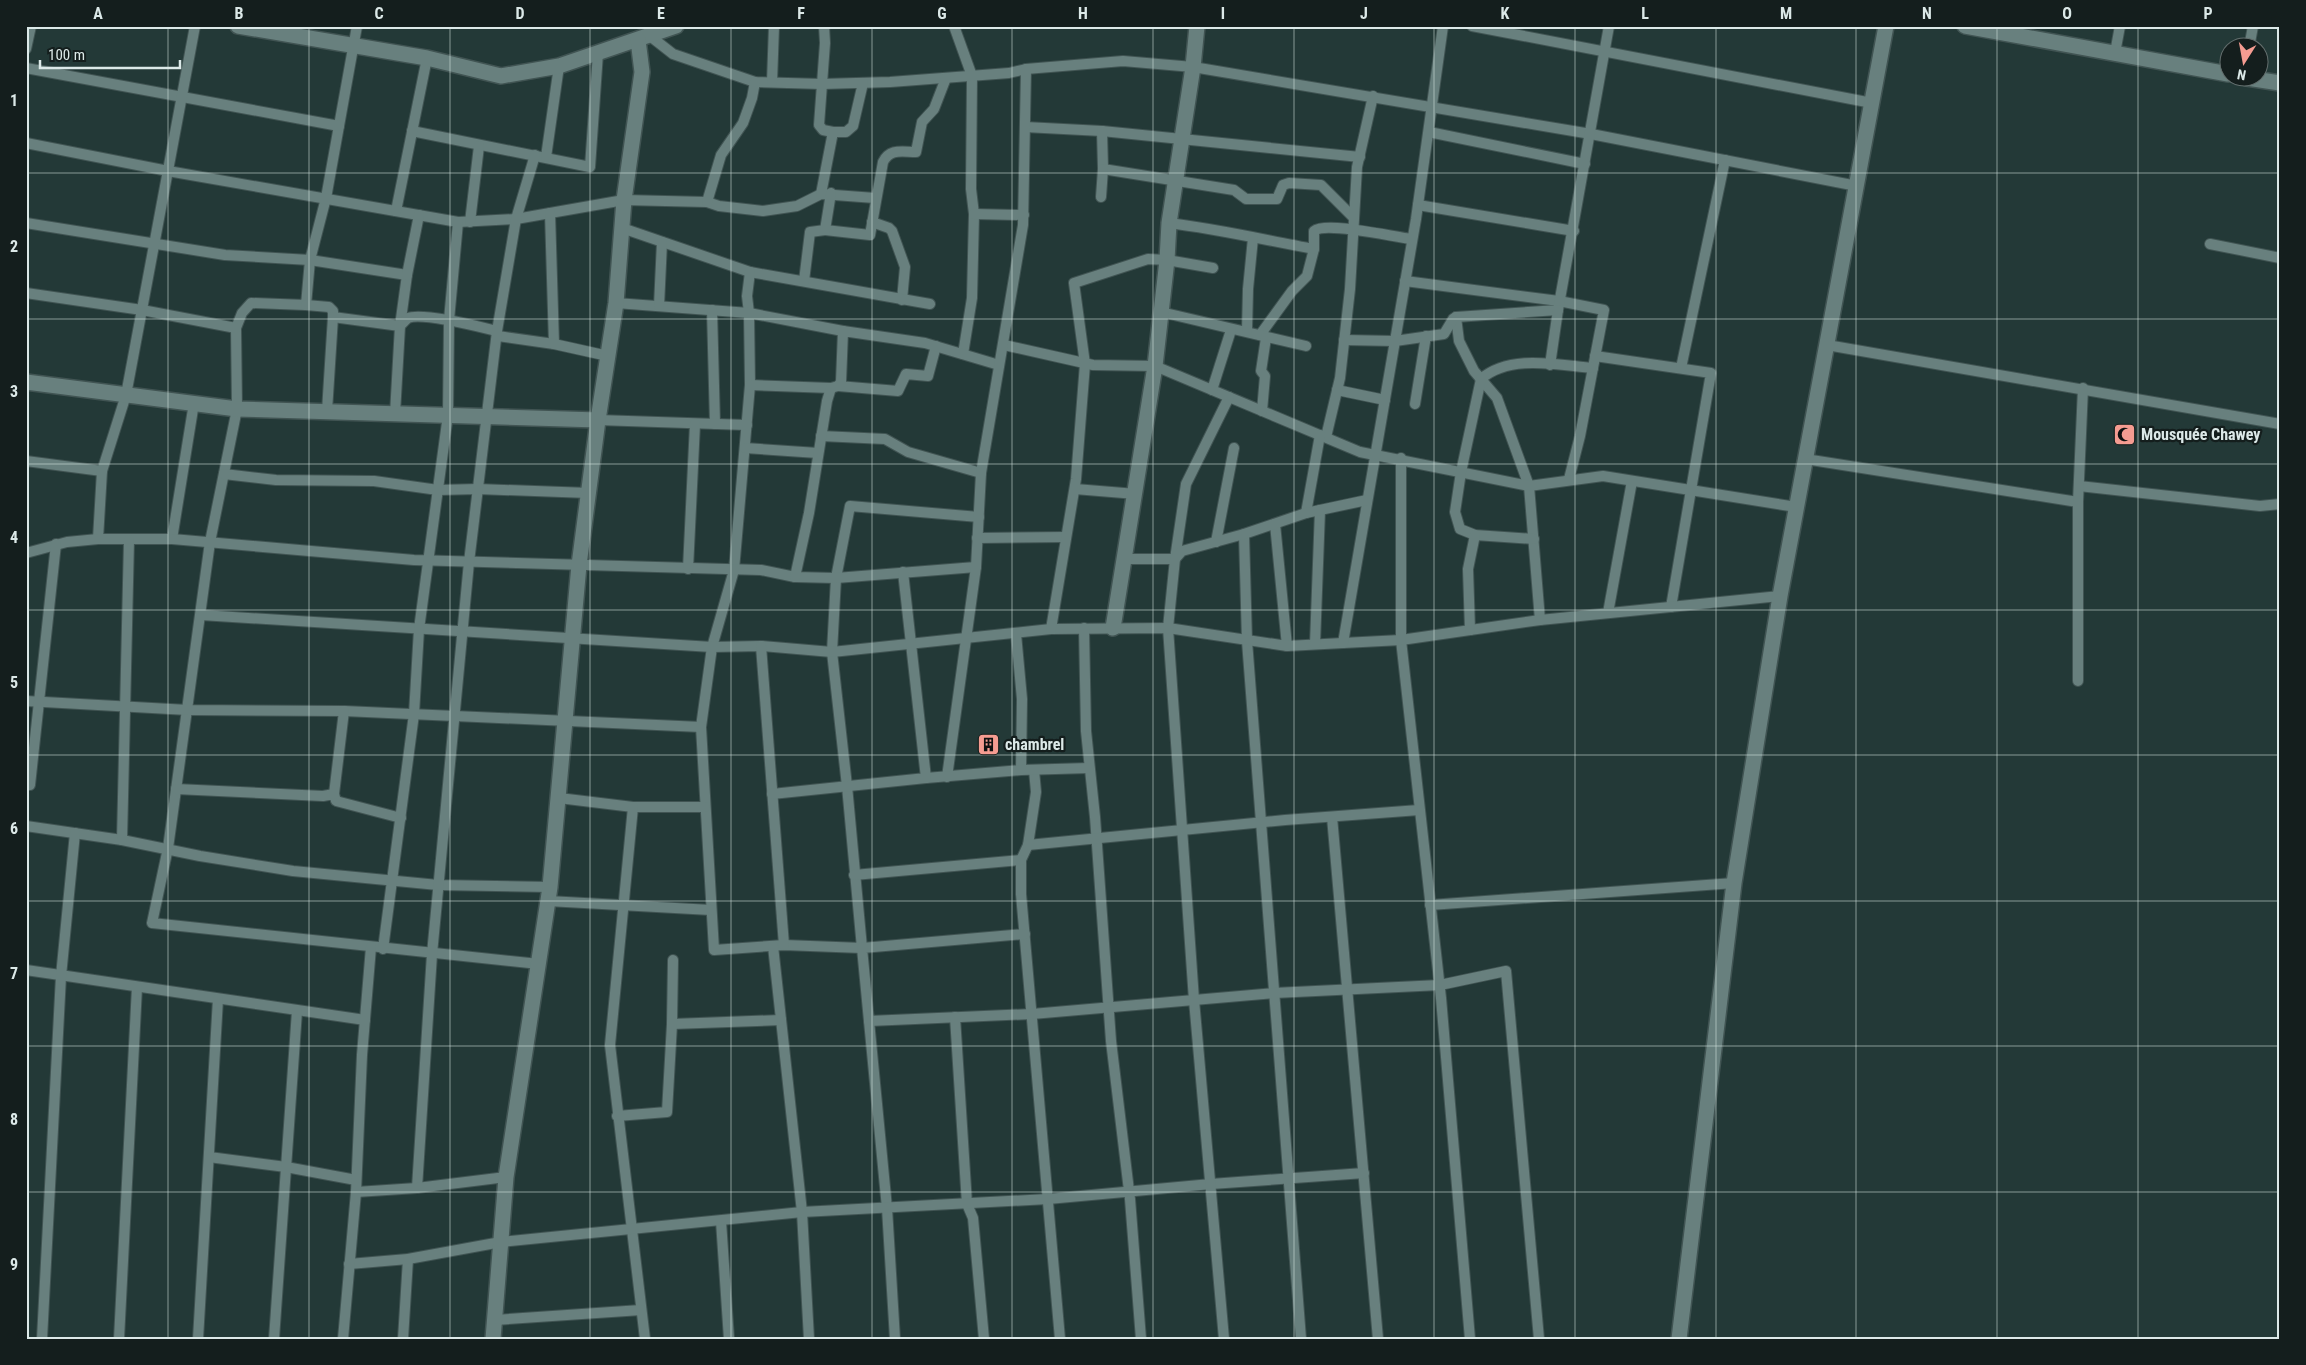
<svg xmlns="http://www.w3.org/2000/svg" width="2306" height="1365" font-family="'Roboto Condensed',sans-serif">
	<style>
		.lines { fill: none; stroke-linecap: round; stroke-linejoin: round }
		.street-casing { stroke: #415453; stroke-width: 12 }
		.secondary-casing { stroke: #415453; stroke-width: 18 }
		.street { stroke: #68807e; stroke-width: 10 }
		.secondary { stroke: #68807e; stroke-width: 15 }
		.grid { fill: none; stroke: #dce9e8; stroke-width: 1; stroke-opacity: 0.55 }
		.labels { text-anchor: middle; stroke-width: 4.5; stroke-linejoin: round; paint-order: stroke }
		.poi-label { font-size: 16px; font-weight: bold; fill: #dce9e8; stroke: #141e1d; text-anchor: start }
		.neatline { fill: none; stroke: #dce9e8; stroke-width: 2 }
		.grid-label { font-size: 16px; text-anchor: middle; font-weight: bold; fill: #dce9e8 }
	</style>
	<rect width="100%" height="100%" fill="#233937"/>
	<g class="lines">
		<defs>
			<g id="street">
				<polyline points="357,26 326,198 310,260 306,305 251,303 242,313 236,328 237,409 210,542 168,848 152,923 539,964"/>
				<polyline points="824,26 825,43 819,125 823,130 833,132"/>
				<polyline points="954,26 972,76 971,189 974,214 972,298 963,354"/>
				<polyline points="1472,26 1872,103"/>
				<polyline points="650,36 673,54 755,82 822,84 890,82 1009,73 1026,69 1123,61 1193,67 1591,134 1857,186"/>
				<polyline points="2249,48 2253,26"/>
				<polyline points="26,49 31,26"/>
				<polyline points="2115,53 2120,26"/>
				<polyline points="26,68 339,126"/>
				<polyline points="772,82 774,26"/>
				<polyline points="1025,127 1102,131 1360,157"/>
				<polyline points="412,131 590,167 598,53"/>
				<polyline points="1102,131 1103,169 1234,190 1246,199 1277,199 1283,185 1289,183 1321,185 1354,218"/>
				<polyline points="1429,132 1585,164"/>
				<polyline points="26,143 168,171 458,222 516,219 624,200 707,202 719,206 763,211 797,206 821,194 875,198"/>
				<polyline points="546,157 559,66"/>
				<polyline points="821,194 833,132 846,132 853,126 863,83"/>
				<polyline points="1101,197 1103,169"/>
				<polyline points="707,202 721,155 743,123 752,98 755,82"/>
				<polyline points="1418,205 1574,231"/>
				<polyline points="396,211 427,58"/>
				<polyline points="550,213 554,344"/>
				<polyline points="974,214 1024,215"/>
				<polyline points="470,222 479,146"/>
				<polyline points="872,222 889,228 892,231 905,267 902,300"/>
				<polyline points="26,223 225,255 310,260 407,275 400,326 395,414"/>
				<path d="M1169,223C1218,229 1265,240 1314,249L1307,276L1292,291L1260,335"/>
				<polyline points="622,228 750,272 930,304"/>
				<path d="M825,230L870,235L883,162C890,148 902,152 916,152L922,122L934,109L946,78"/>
				<polyline points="2210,244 2280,258"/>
				<path d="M1314,249V231C1326,221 1393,237 1412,239"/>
				<polyline points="750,272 747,296 749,313 750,385 734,570 712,647 701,727 714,950 784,945 862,948 847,786 832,652 836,578 850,506 979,517"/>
				<polyline points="407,275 419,215"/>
				<polyline points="804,281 810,232 825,230 831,193"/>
				<polyline points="1405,281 1559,301 1604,310 1580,436 1569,479"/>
				<polyline points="26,293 142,310 236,328"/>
				<polyline points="616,303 749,313 843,331"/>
				<polyline points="306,305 329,307 333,311 333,317"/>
				<polyline points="659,306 662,242"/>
				<polyline points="712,310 715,424"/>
				<polyline points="1161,312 1306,346"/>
				<polyline points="1456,317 1459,341 1474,371 1497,398 1529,486 1540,620"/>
				<polyline points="1247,331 1248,289 1253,238"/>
				<polyline points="498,336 554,344 608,356"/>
				<polyline points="1344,340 1395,341 1444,334 1453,319 1456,317 1558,310 1609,26"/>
				<polyline points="1004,345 1093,365 1155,366 1360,452 1529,486 1603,476 1796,507"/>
				<polyline points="1827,345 2280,424"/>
				<polyline points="1595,356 1711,373 1671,607"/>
				<polyline points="1550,365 1558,310"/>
				<polyline points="1681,368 1725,160"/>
				<polyline points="750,385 831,388"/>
				<polyline points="838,386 898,391 906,374 928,376 936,346"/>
				<polyline points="1212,390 1231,330"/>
				<polyline points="1337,390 1385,400"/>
				<polyline points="1415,404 1426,336"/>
				<path d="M327,411L333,317L400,326C402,324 405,320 408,318C422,312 480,327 497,331"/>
				<polyline points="1262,411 1265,376 1261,371 1266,338"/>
				<polyline points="598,420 747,425"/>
				<polyline points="821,436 885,439 908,452 981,473"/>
				<polyline points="1326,437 1340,378 1350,289 1357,167 1373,96"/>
				<polyline points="745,448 818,453"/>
				<polyline points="1401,458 1401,640 1441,998 1470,1339"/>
				<polyline points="1805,459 2078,502"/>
				<polyline points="26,461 102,471"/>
				<polyline points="224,474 276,480 374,481 438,490 478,489 589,493"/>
				<polyline points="2079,486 2260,506 2280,504"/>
				<polyline points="1075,489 1136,494"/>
				<polyline points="1306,513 1320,435"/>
				<polyline points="1275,524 1287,646"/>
				<polyline points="1244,534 1247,641 1301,1339"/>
				<polyline points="977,538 1066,537"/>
				<polyline points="98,539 102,471 126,395 195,26"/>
				<polyline points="172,539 194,403"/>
				<path d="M1534,539L1475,535L1460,529L1455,512L1461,472L1481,379C1510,354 1557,365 1593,368"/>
				<polyline points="1216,542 1234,448"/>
				<polyline points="26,553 67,542 98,539 172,539 414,560 761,570 795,577 836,578 976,567"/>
				<polyline points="1125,559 1175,559 1186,484 1229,397"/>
				<polyline points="688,569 695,424"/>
				<polyline points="795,577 809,513 827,401 831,388 838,386 841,382 843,331 925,343 999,365"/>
				<polyline points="1608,613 1632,481"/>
				<polyline points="201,615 712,647 761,646 832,652 1051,629 1168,628 1287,646 1343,643 1401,640 1540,620 1780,596"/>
				<polyline points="1084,628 1086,731 1095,817 1111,1041 1130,1199 1141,1339"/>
				<polyline points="1051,629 1076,479 1085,364 1074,283 1148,259 1167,260 1213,268"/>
				<polyline points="1470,630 1468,569 1475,535"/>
				<polyline points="1016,634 1022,699 1021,770"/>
				<polyline points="1343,643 1416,219 1443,26"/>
				<polyline points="1315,644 1320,510"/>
				<polyline points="761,646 784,945"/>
				<polyline points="2078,681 2078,502 2083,388"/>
				<polyline points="26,701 188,710 344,711 701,727"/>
				<polyline points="1034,770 1036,792 1028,845 1021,860 1021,894 1060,1339"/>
				<polyline points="947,777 976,567 981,473 1023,225 1026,69"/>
				<polyline points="926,778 1021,770 1089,768"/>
				<polyline points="30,785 56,544"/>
				<polyline points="176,789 323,796 334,794 336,801 401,818"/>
				<polyline points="334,794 344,711"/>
				<polyline points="772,794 926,778 903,572"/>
				<polyline points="559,798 633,807 705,807"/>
				<polyline points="633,807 610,1045 645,1339"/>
				<polyline points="1332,817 1378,1339"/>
				<polyline points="26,826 122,840 200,856 293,871 438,885 550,887"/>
				<polyline points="122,840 129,540"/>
				<polyline points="1028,845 1285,820 1419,810"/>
				<polyline points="854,875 1021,860"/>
				<polyline points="548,901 711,910"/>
				<polyline points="1430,905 1734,883"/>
				<polyline points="1025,934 862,948 869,1021 1032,1014 1274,993 1440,985 1506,971 1539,1339"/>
				<polyline points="773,946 802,1212 809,1339"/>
				<polyline points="383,949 414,714 419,629 448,415 449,320 458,222"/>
				<polyline points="26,970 365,1020"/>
				<polyline points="955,1017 967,1204 973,1218 984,1339"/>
				<polyline points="869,1021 887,1208 895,1339"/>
				<polyline points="672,1024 781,1020"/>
				<polyline points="617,1116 667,1112 672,1024 673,960"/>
				<polyline points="209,1157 286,1167 356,1180"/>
				<polyline points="417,1188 432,954 469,562 497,331 516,219 535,155"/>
				<polyline points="356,1192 417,1188 506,1177"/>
				<polyline points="721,1221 729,1339"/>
				<polyline points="349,1264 408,1259 501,1242 802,1212 1048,1199 1211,1184 1364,1173"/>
				<polyline points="495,1320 641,1310"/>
				<polyline points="42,1339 61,976 75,833"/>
				<polyline points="119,1339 137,987"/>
				<polyline points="198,1339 218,999"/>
				<polyline points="274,1339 297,1011"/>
				<polyline points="343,1339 356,1192 362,1055 371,947"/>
				<polyline points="403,1339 408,1259"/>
				<polyline points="1224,1339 1194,1000 1168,628 1175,559 1182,551 1244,534 1306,513 1367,500"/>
			</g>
			<g id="secondary">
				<polyline points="238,26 427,58 501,76 559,66 676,26"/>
				<polyline points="1965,26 2228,74"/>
				<polyline points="2247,78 2280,83"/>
				<polyline points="26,382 237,409 598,420"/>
				<polyline points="1113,628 1155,366 1167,260 1169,223 1193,67 1197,26"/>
				<polyline points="493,1339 506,1177 550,887 579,565 598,420 616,303 624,200 642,72 638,40"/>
				<polyline points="1679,1339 1734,883 1780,596 1886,26"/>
			</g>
		</defs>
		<!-- street casing -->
		<use href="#street" class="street-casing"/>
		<!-- secondary casing -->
		<use href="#secondary" class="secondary-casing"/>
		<!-- street -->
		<use href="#street" class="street"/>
		<!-- secondary -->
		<use href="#secondary" class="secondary"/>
	</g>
	<!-- grid -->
	<path class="grid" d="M168,26V1339M309,26V1339M450,26V1339M590,26V1339M731,26V1339M872,26V1339M1012,26V1339M1153,26V1339M1294,26V1339M1434,26V1339M1575,26V1339M1716,26V1339M1856,26V1339M1997,26V1339M2138,26V1339M26,173H2280M26,319H2280M26,464H2280M26,610H2280M26,755H2280M26,901H2280M26,1046H2280M26,1192H2280"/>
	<!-- icons -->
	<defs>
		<symbol id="mosque-square" viewBox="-11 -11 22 22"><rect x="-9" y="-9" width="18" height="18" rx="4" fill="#f59c91" stroke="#141e1d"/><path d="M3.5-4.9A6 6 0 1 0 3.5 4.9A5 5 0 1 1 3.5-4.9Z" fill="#111"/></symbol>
		<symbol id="building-square" viewBox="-11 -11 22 22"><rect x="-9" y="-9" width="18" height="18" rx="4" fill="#f59c91" stroke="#141e1d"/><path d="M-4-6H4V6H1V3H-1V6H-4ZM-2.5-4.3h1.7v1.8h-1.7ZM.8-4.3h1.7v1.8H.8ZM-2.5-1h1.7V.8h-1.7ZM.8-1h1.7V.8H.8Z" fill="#111"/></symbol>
	</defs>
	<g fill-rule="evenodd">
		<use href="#mosque-square" x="2112" y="422" width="25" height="25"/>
		<use href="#building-square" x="976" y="732" width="25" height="25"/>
	</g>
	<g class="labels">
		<!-- poi labels -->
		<g class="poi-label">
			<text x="2141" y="440">Mousquée Chawey</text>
			<text x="1005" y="750">chambrel</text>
		</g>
	</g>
	<!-- border -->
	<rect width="2306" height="1365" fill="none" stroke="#141e1d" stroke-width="55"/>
	<!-- north arrow -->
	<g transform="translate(2244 62) rotate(191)"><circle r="24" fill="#141e1d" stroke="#646f6e"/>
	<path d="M0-4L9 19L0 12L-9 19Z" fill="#f59c91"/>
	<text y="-8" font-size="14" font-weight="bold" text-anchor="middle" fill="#dce9e8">N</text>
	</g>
	<!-- scale -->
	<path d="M40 60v8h140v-8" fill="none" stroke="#dce9e8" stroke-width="2.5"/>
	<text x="48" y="60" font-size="15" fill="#dce9e8" stroke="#141e1d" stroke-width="4" paint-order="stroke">100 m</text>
	<rect x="28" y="28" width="2250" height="1310" class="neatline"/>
	<g class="grid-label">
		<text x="98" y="19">A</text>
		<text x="239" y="19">B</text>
		<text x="379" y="19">C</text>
		<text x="520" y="19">D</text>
		<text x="661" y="19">E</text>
		<text x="801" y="19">F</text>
		<text x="942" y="19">G</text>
		<text x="1083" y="19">H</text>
		<text x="1223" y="19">I</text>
		<text x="1364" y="19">J</text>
		<text x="1505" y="19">K</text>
		<text x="1645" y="19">L</text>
		<text x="1786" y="19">M</text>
		<text x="1927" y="19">N</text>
		<text x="2067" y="19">O</text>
		<text x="2208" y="19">P</text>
		<text x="14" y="106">1</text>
		<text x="14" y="252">2</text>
		<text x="14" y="397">3</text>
		<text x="14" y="543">4</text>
		<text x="14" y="688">5</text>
		<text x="14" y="834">6</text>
		<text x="14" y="979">7</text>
		<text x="14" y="1125">8</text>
		<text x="14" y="1270">9</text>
	</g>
</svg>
